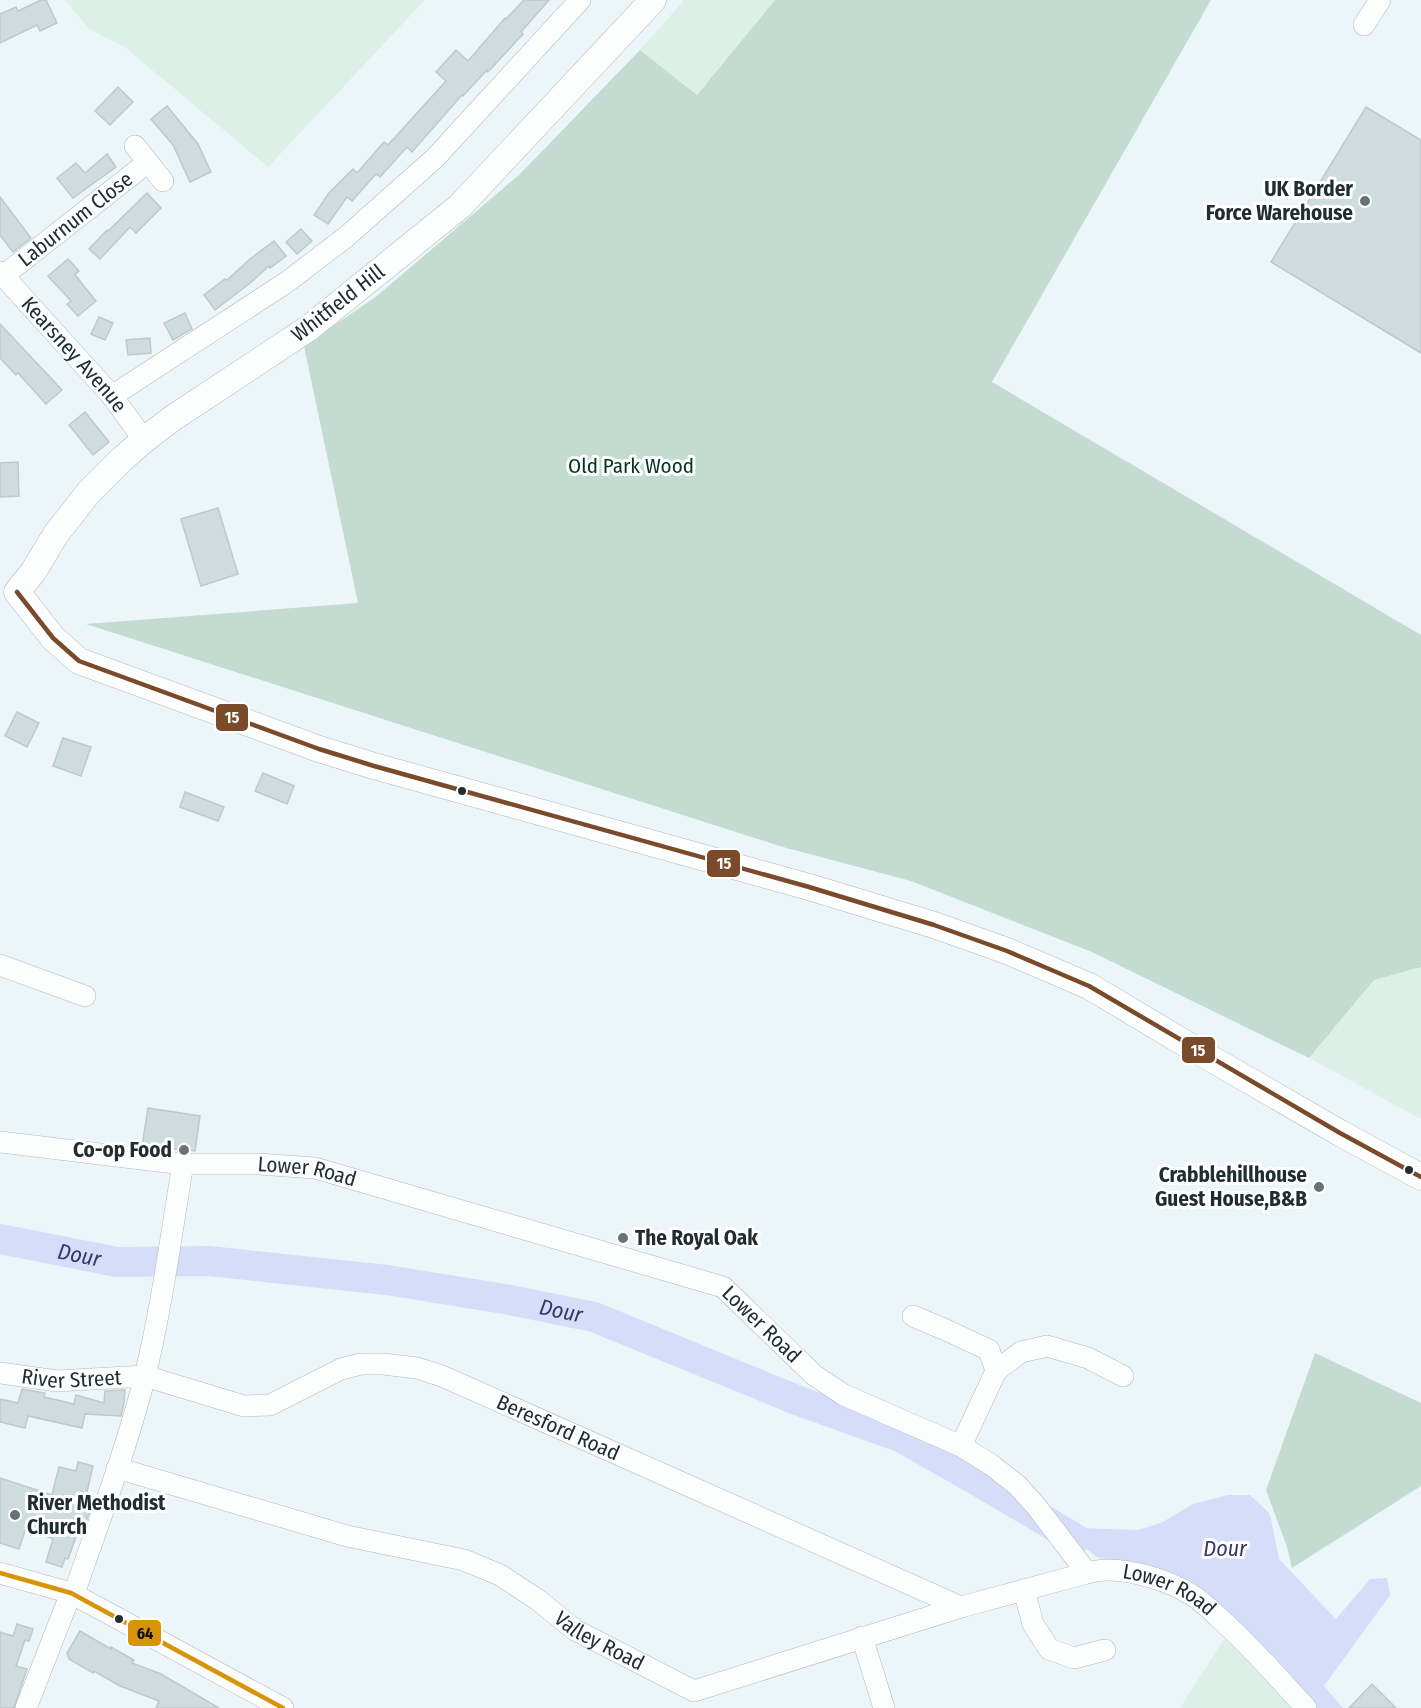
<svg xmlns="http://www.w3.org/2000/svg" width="1421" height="1708" font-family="'Fira Sans Condensed',sans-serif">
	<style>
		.green { fill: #ddf0e8 }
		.forest { fill: #c3dbd0 }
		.water { fill: #d6ddf9 }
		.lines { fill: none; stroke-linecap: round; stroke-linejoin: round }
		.river { stroke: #d6ddf9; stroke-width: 30 }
		.building { fill: #cedcdd; stroke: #bfc8ca; stroke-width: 1.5 }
		.minor-casing { stroke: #b0b9bc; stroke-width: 22 }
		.major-casing { stroke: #b0b9bc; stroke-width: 27 }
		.minor { stroke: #fcfefe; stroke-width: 21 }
		.major { stroke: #fcfefe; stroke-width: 26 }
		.bus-1-casing { stroke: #fff; stroke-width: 9 }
		.bus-2-casing { stroke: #fff; stroke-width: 9 }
		.bus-1 { stroke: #7a4b2a; stroke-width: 4.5 }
		.bus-2 { stroke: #d79407; stroke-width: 4.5 }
		.poi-dot { fill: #697376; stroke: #fff; stroke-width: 2 }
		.bus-dot { fill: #222d30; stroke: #fff; stroke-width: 2 }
		.labels { text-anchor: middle; stroke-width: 6; stroke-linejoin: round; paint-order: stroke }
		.poi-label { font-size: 21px; font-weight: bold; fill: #222d30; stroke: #fff; text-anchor: end }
		.street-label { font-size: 21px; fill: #222d30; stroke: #fff }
		.park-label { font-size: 21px; fill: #04361e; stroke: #fff }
		.water-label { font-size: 22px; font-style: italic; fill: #333868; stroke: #fff }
		.line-badge { stroke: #fff; stroke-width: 2 }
		.badge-label { font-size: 16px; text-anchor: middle; font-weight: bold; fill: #fff }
		.pale-badge-label { font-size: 16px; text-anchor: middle; font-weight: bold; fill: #111 }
	</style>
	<rect width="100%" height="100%" fill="#ecf5f9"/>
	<!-- green -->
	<g class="green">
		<polygon points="65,0 425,0 268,167 126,48 89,29"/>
		<polygon points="684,0 775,0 697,95 640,50"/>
		<polygon points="1421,967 1421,1119 1309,1058 1374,980"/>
		<polygon points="1224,1639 1274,1679 1300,1708 1180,1708"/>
	</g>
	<!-- forest -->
	<g class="forest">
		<polygon points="775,0 1211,0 992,382 1421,635 1421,967 1374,980 1309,1058 1092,952 911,881 783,847 86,624 358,603 304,346 377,296 520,174 640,50 697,95"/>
		<polygon points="1315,1353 1421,1403 1421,1486 1292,1568 1287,1547 1266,1490"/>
	</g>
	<!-- water -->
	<polygon class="water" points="1228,1495 1250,1495 1270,1514 1279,1559 1336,1619 1370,1579 1387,1578 1390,1595 1324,1686 1343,1708 1313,1708 1228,1612 1208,1595 1095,1556 1076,1539 1078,1528 1138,1530 1161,1523 1193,1504"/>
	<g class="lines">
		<!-- river -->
		<path class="river" id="s1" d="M0,1239L117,1262L209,1261L387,1280L510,1300L594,1317L799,1401L902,1438L976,1480L1076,1539"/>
	</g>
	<!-- building -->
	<g class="building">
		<polygon points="41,0 46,0 57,23 40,31 37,25 0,43 0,14 16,7 18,11"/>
		<polygon points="524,0 549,0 521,32 523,34 488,72 487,70 463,96 462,95 412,152 407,147 380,177 376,174 352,201 347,197 328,224 314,215 329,193 353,169 357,173 384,142 388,145 446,81 436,72 456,50 468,61 505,18 506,19"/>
		<polygon points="118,87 133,102 110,125 95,111"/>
		<polygon points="167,106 198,144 211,172 190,182 173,145 151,119"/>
		<polygon points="1366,107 1421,140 1421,353 1271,262"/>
		<polygon points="107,154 116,167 73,198 57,178 76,163 85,173"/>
		<polygon points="147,193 161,208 136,233 130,227 100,259 89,249 107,230 108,231"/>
		<polygon points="0,197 31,238 13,252 0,235"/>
		<polygon points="301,229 312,241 297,254 286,242"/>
		<polygon points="274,241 286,256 270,268 269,266 249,284 215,310 204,295 225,279 227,280 250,259"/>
		<polygon points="68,259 79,271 75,275 96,301 78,316 67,304 71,301 48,276"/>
		<polygon points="185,313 192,329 173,340 164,323"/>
		<polygon points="99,317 113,323 105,340 91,334"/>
		<polygon points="0,324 62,390 46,404 18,373 16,375 0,358"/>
		<polygon points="150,338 151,353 128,355 126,340"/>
		<polygon points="85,412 109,442 93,455 69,425"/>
		<polygon points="18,462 19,496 0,497 0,463"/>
		<polygon points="218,508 238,574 201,586 181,519"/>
		<polygon points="17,712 39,723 27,747 5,736"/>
		<polygon points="63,738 91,747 81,776 53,766"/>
		<polygon points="263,773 294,786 287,804 255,791"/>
		<polygon points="185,792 224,807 218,821 180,807"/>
		<polygon points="148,1108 200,1116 195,1151 142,1146"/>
		<polygon points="22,1389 45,1393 44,1397 74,1404 76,1395 104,1403 105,1391 125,1390 124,1403 121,1416 85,1414 82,1428 28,1416 25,1428 0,1422 0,1399 18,1403"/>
		<polygon points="78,1462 93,1466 84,1505 91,1507 86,1522 82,1520 68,1559 65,1558 62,1567 46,1562 53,1539 26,1528 19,1549 0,1543 0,1478 52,1495 59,1467 76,1471"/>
		<polygon points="17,1624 33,1629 29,1641 25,1640 16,1666 27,1669 14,1708 0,1708 0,1632 13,1636"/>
		<polygon points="80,1631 111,1649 111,1647 134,1660 132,1663 161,1674 219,1708 156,1708 159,1701 120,1686 94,1671 93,1673 69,1659 67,1653"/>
		<polygon points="1372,1684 1396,1708 1349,1708"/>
	</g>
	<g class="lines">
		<defs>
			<g id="minor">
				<polyline points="1364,25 1380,0"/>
				<polyline points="135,146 163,181"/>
				<path id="s2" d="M0,272L112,396L144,440"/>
				<path id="s3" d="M3,276L148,162"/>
				<polyline points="112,396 287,282 346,237 435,158 580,0"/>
				<polyline points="0,965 85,996"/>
				<path id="s4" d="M0,1142L183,1164H258L315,1168L723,1287L814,1375L844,1395L961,1446L990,1464L1017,1485L1036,1506L1087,1573"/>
				<polyline points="913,1316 946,1330 989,1350 996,1371"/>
				<path id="s5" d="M0,1373L57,1381L145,1376L244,1406L270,1405L341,1369L361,1364H383L417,1368L442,1376L961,1607"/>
				<polyline points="961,1446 996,1371 1021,1352 1047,1346 1088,1358 1123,1376"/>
				<path id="s6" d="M117,1468L347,1536L464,1560L500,1575L538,1600L575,1630L694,1691L961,1607L1087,1573C1093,1572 1099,1570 1105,1570C1131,1569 1170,1581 1192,1595C1206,1604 1218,1617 1230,1628C1257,1653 1281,1681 1306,1708"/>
				<polyline points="0,1573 71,1593 283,1708"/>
				<polyline points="1024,1590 1033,1624 1049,1649 1074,1658 1105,1650"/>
				<polyline points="862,1637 884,1708"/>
				<path d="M26,1708L71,1593L77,1585C101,1516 127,1447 145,1376C162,1306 171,1235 183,1164"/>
			</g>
			<polyline id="major" points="653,0 460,206 309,328 173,418 144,440 121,460 89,492 56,534 33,572 17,592 53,638 79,661 319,749 374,766 809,887 934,925 1007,951 1089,986 1191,1047 1340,1133 1421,1177"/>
		</defs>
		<!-- minor casing -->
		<use href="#minor" class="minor-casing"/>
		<!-- major casing -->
		<use href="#major" class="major-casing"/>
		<!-- minor -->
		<use href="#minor" class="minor"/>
		<!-- major -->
		<use href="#major" class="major"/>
		<defs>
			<polyline id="bus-1" points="17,592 53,638 79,661 319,749 374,766 809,887 934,925 1007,951 1089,986 1340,1133 1421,1177"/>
			<polyline id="bus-2" points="0,1573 71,1593 283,1708"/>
		</defs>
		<!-- bus-1 casing -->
		<use href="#bus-1" class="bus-1-casing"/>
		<!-- bus-2 casing -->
		<use href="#bus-2" class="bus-2-casing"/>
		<!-- bus-1 -->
		<use href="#bus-1" class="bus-1"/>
		<!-- bus-2 -->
		<use href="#bus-2" class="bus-2"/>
	</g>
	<!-- markers -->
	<g class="poi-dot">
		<circle cx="1365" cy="201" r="6"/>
		<circle cx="184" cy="1150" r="6"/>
		<circle cx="1319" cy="1187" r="6"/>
		<circle cx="623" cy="1238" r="6"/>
		<circle cx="15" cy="1515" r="6"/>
	</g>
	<g class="bus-dot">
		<circle cx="462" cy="791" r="5"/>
		<circle cx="1409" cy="1170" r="5"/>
		<circle cx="119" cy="1619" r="5"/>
	</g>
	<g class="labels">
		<!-- poi labels -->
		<g class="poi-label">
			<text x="1353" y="196">UK Border<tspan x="1353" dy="24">Force Warehouse</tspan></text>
			<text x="172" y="1157">Co-op Food</text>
			<text x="1307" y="1182">Crabblehillhouse<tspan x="1307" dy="24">Guest House,B&amp;B</tspan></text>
			<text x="635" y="1245" text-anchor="start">The Royal Oak</text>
			<text x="27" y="1510" text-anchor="start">River Methodist<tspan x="27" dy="24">Church</tspan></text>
		</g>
		<!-- street labels -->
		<g class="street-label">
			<text dy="7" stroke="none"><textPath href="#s3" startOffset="92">Laburnum Close</textPath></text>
			<text transform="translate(338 303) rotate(-38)" y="7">Whitfield Hill</text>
			<text dy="7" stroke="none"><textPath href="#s2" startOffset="111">Kearsney Avenue</textPath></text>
			<text dy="7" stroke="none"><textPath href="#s4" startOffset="309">Lower Road</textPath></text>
			<text dy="7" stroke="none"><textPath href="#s4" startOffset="795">Lower Road</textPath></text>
			<text dy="7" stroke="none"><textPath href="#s5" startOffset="72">River Street</textPath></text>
			<text dy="7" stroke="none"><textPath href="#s5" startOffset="585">Beresford Road</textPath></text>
			<text dy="7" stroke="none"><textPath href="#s6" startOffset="1122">Lower Road</textPath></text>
			<text dy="7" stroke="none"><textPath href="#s6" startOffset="518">Valley Road</textPath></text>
		</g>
		<!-- park labels -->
		<g class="park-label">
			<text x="631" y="473">Old Park Wood</text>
		</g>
		<!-- water labels -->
		<g class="water-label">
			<text dy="8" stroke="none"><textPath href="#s1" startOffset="81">Dour</textPath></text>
			<text dy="8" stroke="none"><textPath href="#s1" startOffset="567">Dour</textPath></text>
			<text x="1225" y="1556">Dour</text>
		</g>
	</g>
	<g class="line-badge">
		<rect x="215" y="703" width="34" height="29" rx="6" fill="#7a4b2a"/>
		<rect x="706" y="849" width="35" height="29" rx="6" fill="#7a4b2a"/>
		<rect x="1181" y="1036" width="35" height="28" rx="6" fill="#7a4b2a"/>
		<rect x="127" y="1619" width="35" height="28" rx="6" fill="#d79407"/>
	</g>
	<g class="badge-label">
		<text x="232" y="723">15</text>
		<text x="724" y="869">15</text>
		<text x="1198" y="1056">15</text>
	</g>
	<g class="pale-badge-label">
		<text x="145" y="1639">64</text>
	</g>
</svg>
